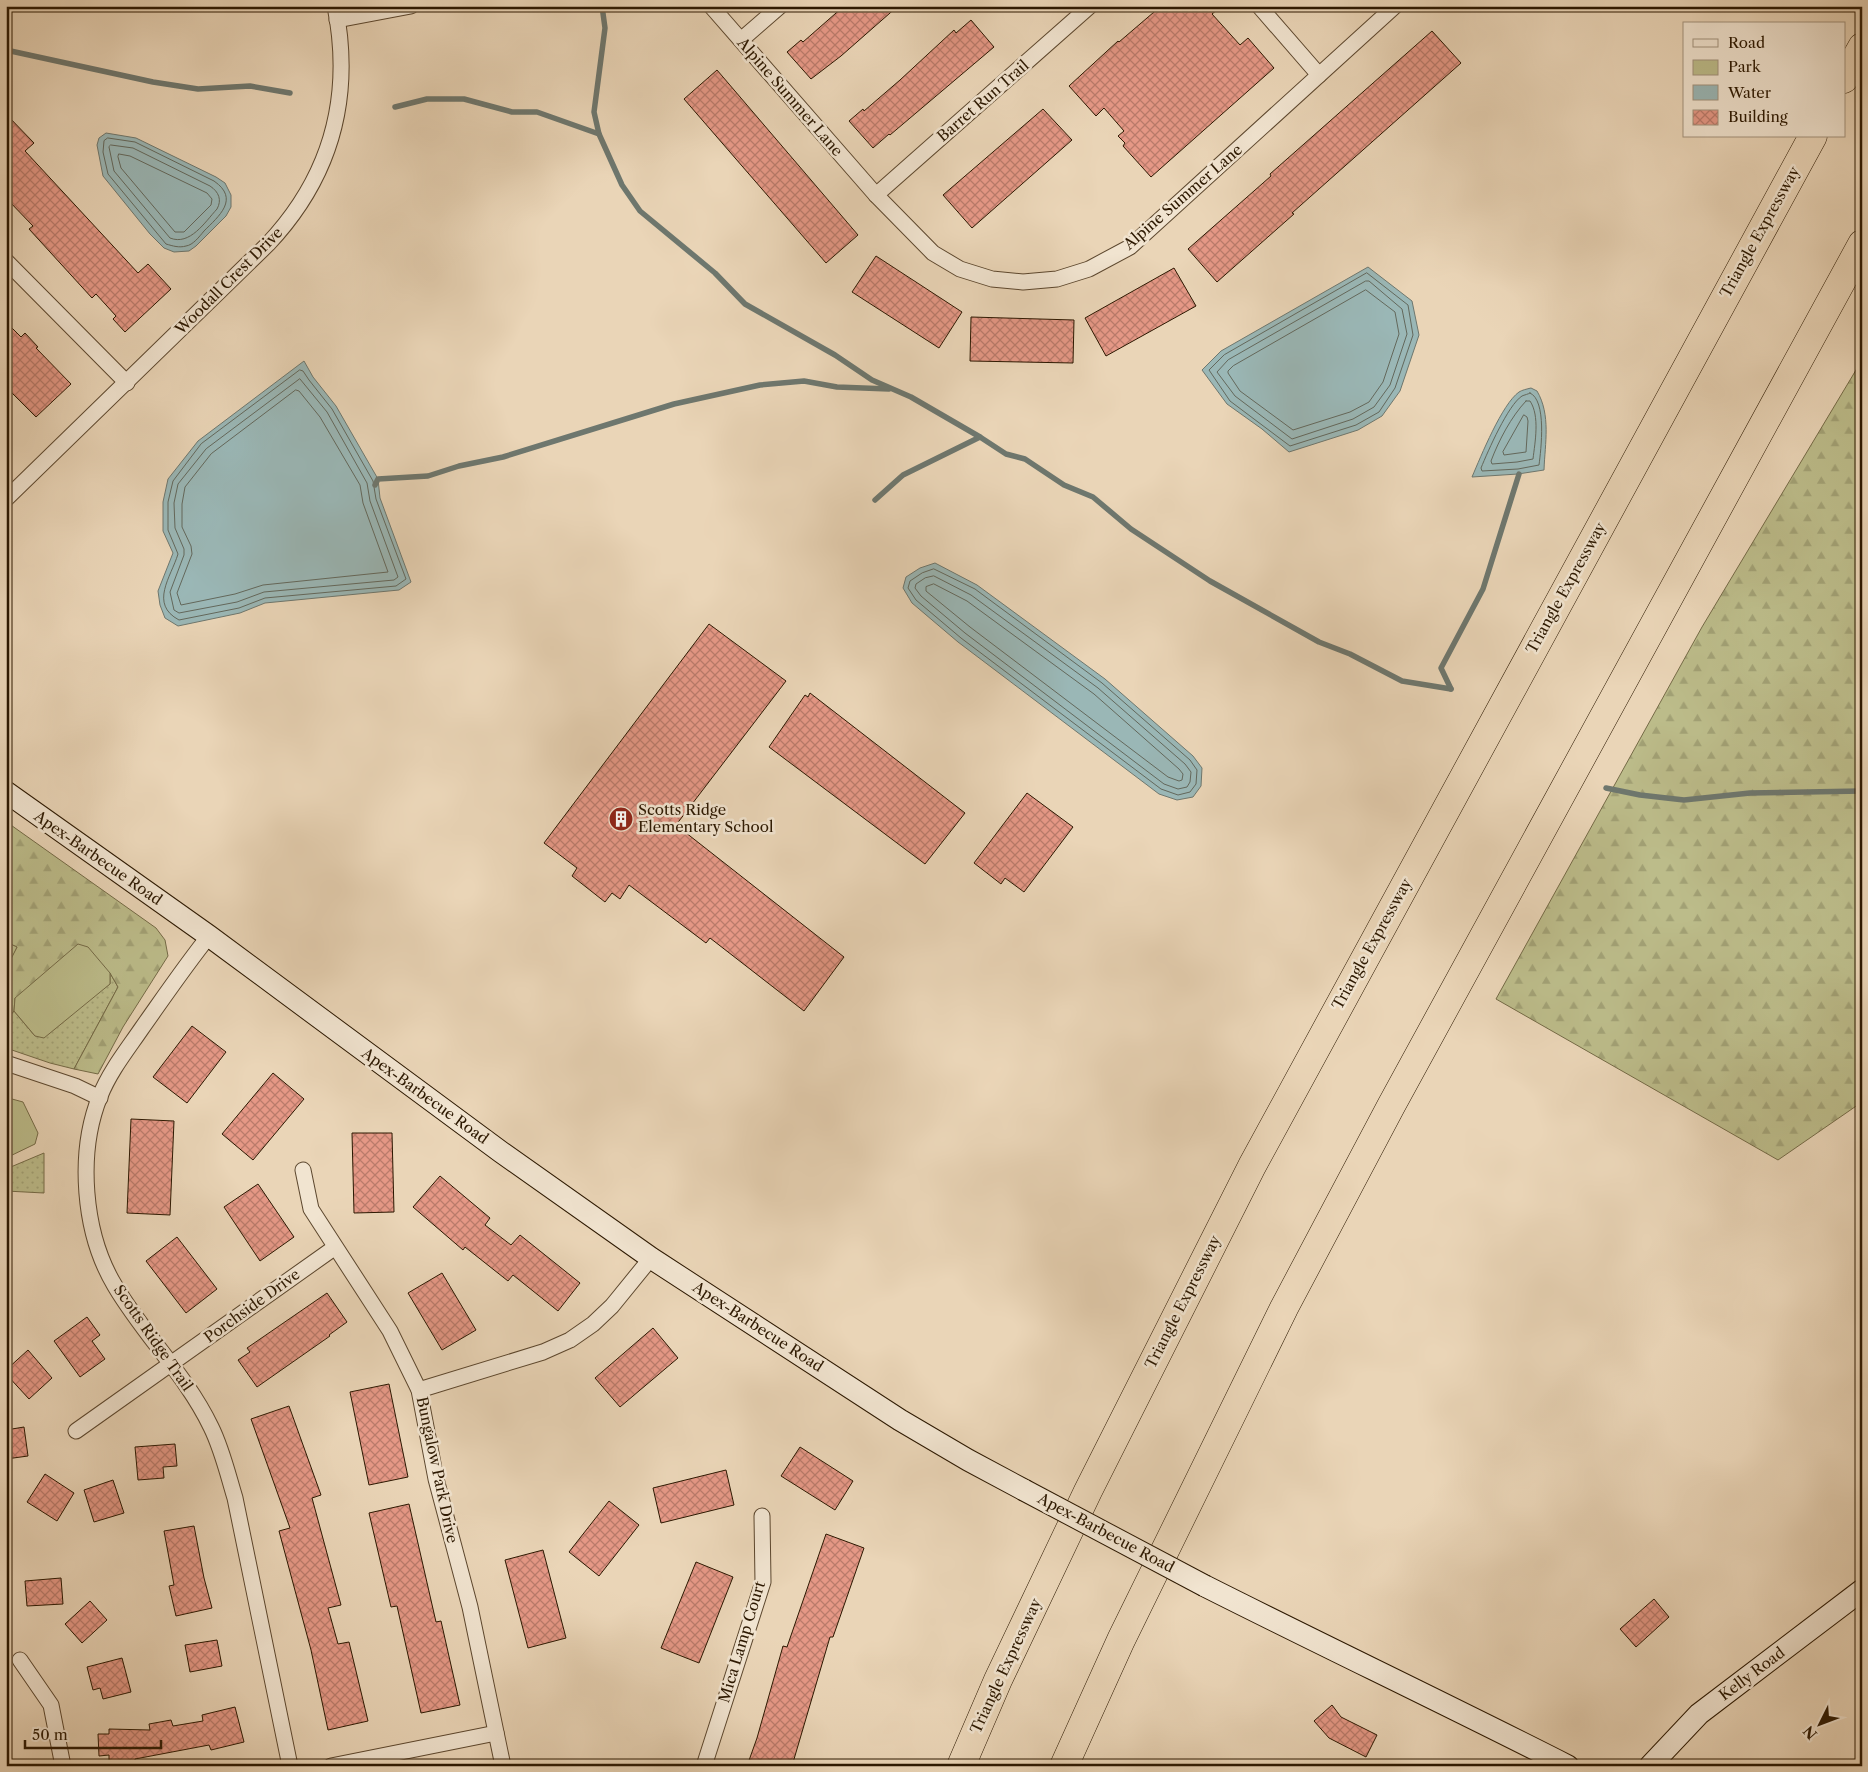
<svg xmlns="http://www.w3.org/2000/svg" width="1868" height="1772" font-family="'Libre Caslon Text',serif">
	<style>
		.grass { fill: url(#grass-dots); stroke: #746a46 }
		.forest { fill: url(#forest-firs); stroke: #746a46 }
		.park { fill: #bcbc8a; stroke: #746a46 }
		.water { fill: #9ab7b6; stroke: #6e776e }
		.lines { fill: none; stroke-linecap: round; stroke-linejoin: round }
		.shore { stroke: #63685c; stroke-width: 1 }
		.stream { stroke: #6e776e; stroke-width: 5.5 }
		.building { fill: url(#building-cross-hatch); stroke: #2c1801 }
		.street-casing { stroke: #5c472e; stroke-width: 17 }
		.secondary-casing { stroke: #2c1801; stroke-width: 23 }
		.highway-casing { stroke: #2c1801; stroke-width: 29 }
		.street { stroke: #f1e4d0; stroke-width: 15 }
		.secondary { stroke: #f1e4d0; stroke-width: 21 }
		.highway { stroke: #ead5b7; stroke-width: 28 }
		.secondary-bridge-casing { stroke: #2c1801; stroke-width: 23; stroke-linecap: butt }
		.secondary-bridge { stroke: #f1e4d0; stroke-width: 21 }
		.labels { text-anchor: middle; stroke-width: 5; stroke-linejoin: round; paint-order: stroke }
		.street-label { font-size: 15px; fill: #2c1801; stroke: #f1e4d0 }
		.poi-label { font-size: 15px; fill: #2c1801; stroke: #f1e4d0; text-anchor: start }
	</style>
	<defs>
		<pattern id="grass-dots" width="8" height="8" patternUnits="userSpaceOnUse" patternTransform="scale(1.25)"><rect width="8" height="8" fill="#bcbc8a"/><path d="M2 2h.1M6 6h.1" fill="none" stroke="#a2a175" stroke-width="1.8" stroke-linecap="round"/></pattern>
		<pattern id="forest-firs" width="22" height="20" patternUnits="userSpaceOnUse" patternTransform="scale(1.25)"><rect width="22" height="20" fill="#bcbc8a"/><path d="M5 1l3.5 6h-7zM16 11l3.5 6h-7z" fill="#a2a175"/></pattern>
		<pattern id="building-cross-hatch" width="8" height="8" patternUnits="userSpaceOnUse" patternTransform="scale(1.25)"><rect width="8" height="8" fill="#e59886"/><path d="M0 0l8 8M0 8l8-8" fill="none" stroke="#ba7b6b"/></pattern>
	</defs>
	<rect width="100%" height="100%" fill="#ead5b7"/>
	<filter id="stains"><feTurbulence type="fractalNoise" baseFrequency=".004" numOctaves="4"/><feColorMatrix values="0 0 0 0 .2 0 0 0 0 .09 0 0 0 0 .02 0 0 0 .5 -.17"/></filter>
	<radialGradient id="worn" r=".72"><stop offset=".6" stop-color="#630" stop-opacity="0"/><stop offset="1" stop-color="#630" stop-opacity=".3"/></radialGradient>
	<!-- grass -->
	<g class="grass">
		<polygon points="110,973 118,987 74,1069 50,1063 6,1048 6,1020 14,1011 35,1036 110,984"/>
		<polygon points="44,1153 44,1193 6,1191 6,1169"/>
	</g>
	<!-- forest -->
	<g class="forest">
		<polygon points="1862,360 1862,1102 1778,1160 1496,999 1702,627"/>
		<polygon points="8,823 156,928 165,940 168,956 123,1027 98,1074 74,1069 118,987 110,973 15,998 14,1011 6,1020 6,959 10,960 17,947 6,942"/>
	</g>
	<!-- park -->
	<g class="park">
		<polygon points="6,942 17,947 10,961 6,959"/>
		<polygon points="78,944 88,947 110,973 110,984 44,1038 35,1036 14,1011 15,998"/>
		<polygon points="12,1099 23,1102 38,1133 35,1144 6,1158 6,1102"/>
	</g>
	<!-- water -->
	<g class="water">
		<polygon points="106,133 136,138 216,177 225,183 231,195 231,207 226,216 196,246 189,251 174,252 164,248 150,234 103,176 97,145 99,138"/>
		<polygon points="1368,267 1412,301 1419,335 1400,391 1382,416 1358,430 1289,452 1262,429 1227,404 1202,370 1221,351"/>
		<polygon points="304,361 313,377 336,406 378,479 380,498 411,582 399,590 265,603 240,613 178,626 165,618 160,605 158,591 173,553 163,531 163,502 168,479 198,441"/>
		<path d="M1531,388L1537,391C1551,415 1545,443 1544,470L1518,474L1472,477C1481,456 1502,404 1519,392C1522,390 1527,389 1531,388Z"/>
		<polygon points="935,563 977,585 1105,679 1193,756 1202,768 1201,786 1193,797 1177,800 1159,794 958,642 912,603 903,588 906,577 920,568"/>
	</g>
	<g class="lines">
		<!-- shore -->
		<g class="shore">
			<path d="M108,138L135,142L214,181C240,199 219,216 204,231C199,237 193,245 186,246C179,248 173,246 166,244L108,174L103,152L104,141Z"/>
			<path d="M111,145L133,148L210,186C219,192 222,200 217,209C205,222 190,246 170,238L114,171L109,147Z"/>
			<polygon points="119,154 130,156 207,193 212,199 211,205 184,232 175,232 121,168 118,157"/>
			<polygon points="1367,273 1408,305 1413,335 1395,388 1379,412 1356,425 1290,446 1230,401 1209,370 1224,355"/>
			<polygon points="1366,281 1369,281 1402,309 1407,334 1390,385 1374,407 1353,419 1292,439 1235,396 1217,372 1228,360"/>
			<polygon points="1366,290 1395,312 1399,334 1383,382 1369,402 1350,412 1293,430 1240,391 1228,373 1228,371 1233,366"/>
			<path d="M300,370L303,371L309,380L332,409L373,481L376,499L406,579L396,586L265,598L239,608L179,620C149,604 171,577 178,554L168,530V502L173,481L201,444Z"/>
			<polygon points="300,379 327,412 367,483 370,501 398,577 394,580 264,592 237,602 179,613 174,610 170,592 184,555 184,549 175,528 174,503 178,484 206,449"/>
			<polygon points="296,390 299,391 320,417 360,485 363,503 388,572 263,585 235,594 181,605 177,593 192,554 191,546 182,527 182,504 185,487 211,454"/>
			<path d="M1530,393C1547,400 1541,450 1539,465L1518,469L1482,471L1481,468C1488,451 1508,405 1522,396C1524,395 1529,394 1530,393Z"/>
			<path d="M1526,401H1530C1540,416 1535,442 1533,459L1517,462L1492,464L1491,461C1499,440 1511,417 1526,401Z"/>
			<polygon points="1524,415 1527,417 1528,421 1526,452 1504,455 1503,452"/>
			<polygon points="934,569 975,589 1102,683 1190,760 1197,770 1196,784 1190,792 1178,795 1161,789 961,638 916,600 908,588 910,581 922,573"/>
			<polygon points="934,576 971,595 1098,688 1185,764 1191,772 1190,782 1187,787 1178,789 1164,784 965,633 921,596 915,588 916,584 925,578"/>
			<polygon points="934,584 967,601 1094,694 1179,769 1183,774 1182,780 1179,781 1168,777 970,627 926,591 926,587"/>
		</g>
		<!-- stream -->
		<g class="stream">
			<polyline points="602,6 605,28 594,112 599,134 622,185 640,211 715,273 745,304 835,355 872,380 911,397 980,437 1006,454 1025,459 1064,485 1093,497 1131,529 1210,581 1319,642 1350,654 1402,681 1451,689"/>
			<polyline points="6,50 153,82 198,89 250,86 290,93"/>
			<polyline points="395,107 427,99 464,99 512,112 537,112 599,134"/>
			<polyline points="375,485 378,479 428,476 459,466 503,457 674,404 760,385 804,381 837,387 889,389"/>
			<polyline points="875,500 903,475 980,437"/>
			<polyline points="1451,689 1441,668 1483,589 1519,474"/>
			<polyline points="1606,788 1640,795 1684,800 1750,793 1862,791"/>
		</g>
	</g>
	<!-- building -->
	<g class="building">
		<polygon points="844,6 898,6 841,56 811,79 787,52 801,40 803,42"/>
		<polygon points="1161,6 1222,6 1212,14 1240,45 1248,38 1274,68 1151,177 1123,146 1125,143 1118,136 1124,131 1104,108 1096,116 1069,86 1118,41 1119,42"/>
		<polygon points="971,20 994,47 890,135 889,134 873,148 849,121 863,109 864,111 900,80 954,30 956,33"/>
		<polygon points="1432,31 1461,63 1319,189 1292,213 1294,214 1217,282 1188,249 1271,176 1270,174"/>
		<polygon points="717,70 858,235 826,263 684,99"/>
		<polygon points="1043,109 1072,140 972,228 943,195"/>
		<polygon points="6,114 34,143 25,151 138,273 148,264 171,289 125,332 113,319 116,316 96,294 92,298 29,229 33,226 6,198"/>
		<polygon points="876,256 962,312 939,348 852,292"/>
		<polygon points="1174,268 1196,306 1106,356 1085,318"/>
		<polygon points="971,317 1074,320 1073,363 970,361"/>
		<polygon points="6,322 21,337 25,333 38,347 36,348 71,384 36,417 6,387"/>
		<polygon points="709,624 786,681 676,825 844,957 804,1011 710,938 706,943 629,885 620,899 612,893 605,902 572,876 577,868 544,843"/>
		<polygon points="810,693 965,813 925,864 769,747 805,695 808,697"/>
		<polygon points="1027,793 1073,827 1024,892 1005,878 1001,884 974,863"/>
		<polygon points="192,1026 226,1052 187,1103 153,1077"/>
		<polygon points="273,1073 304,1099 253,1160 222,1134"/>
		<polygon points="131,1119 174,1121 170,1215 127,1213"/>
		<polygon points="352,1133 392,1133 394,1212 354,1213"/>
		<polygon points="440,1176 490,1218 485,1225 511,1245 520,1235 580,1283 558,1311 513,1275 508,1281 465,1247 463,1250 413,1207"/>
		<polygon points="258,1184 294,1237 260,1261 224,1207"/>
		<polygon points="177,1237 217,1289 186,1313 146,1261"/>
		<polygon points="442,1273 476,1330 442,1350 408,1293"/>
		<polygon points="327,1293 347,1322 329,1335 330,1336 257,1387 238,1360 250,1352 247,1348"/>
		<polygon points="87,1317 100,1335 92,1341 105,1359 80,1377 54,1341"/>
		<polygon points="653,1328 678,1358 620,1407 595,1378"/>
		<polygon points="28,1350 52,1378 29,1399 6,1374 6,1370"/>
		<polygon points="389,1384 408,1477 369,1485 350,1392"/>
		<polygon points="289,1406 321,1495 312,1498 341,1605 328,1608 338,1644 349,1642 368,1721 328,1730 311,1650 279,1531 290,1528 251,1419"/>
		<polygon points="24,1427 28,1456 6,1459 6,1430"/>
		<polygon points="175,1444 177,1466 163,1467 164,1478 138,1480 135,1447"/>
		<polygon points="800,1447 853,1481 835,1510 781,1476"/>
		<polygon points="726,1470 734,1505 661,1523 653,1488"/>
		<polygon points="45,1474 74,1493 57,1521 27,1502"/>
		<polygon points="113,1480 124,1513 94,1522 84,1490"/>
		<polygon points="609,1501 639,1525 599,1576 569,1552"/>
		<polygon points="409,1504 436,1622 441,1621 460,1705 421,1713 397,1606 391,1607 369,1513"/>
		<polygon points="194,1526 204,1578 212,1608 176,1616 169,1586 174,1585 164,1531"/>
		<polygon points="826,1534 864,1548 833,1637 830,1637 792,1766 747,1766 757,1738 783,1646 787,1647"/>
		<polygon points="543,1550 566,1638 528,1648 505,1560"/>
		<polygon points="696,1562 733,1577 699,1663 661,1648"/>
		<polygon points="61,1578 63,1604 27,1606 25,1581"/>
		<polygon points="1654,1599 1669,1617 1636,1647 1620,1629"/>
		<polygon points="90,1601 107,1620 82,1643 65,1624"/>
		<polygon points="217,1640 222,1666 190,1672 185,1645"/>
		<polygon points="122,1658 131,1692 103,1699 100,1688 93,1690 87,1667"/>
		<polygon points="1332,1705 1341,1717 1377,1735 1366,1757 1329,1738 1314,1721"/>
		<polygon points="235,1707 244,1742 211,1750 209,1745 135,1759 135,1763 109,1762 109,1755 99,1756 98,1734 109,1734 109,1729 150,1730 149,1724 171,1720 173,1726 203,1721 202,1715"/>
	</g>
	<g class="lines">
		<defs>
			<g id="street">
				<polyline points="711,6 876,195 933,253 960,269 992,279 1023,282 1057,279 1089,269 1130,247 1395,6"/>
				<polyline points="1259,6 1319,75"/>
				<polyline points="337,20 411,6"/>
				<polyline points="741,40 780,6"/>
				<polyline points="876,195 1090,6"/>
				<polyline points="6,261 127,383"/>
				<path d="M6,499L268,244C332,176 353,97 335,6"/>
				<path d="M209,936C185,966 164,997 142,1028C127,1050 110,1071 100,1096C77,1153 83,1233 115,1286C144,1335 186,1375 211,1427C222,1449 228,1475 235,1498L290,1766"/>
				<polyline points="6,1063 75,1086 100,1098"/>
				<polyline points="303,1170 311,1209 390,1331 419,1390 436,1479 470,1607 503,1766"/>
				<polyline points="419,1390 543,1352 570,1340 593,1324 612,1306 651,1258"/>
				<polyline points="76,1431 334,1248"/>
				<polyline points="20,1660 51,1705 63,1766"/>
				<polyline points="331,1766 496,1733"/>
				<polyline points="704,1766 763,1582 762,1516"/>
			</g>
			<g id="secondary">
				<polyline points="6,792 209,936 501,1152 651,1258 900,1420 968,1460 1024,1490"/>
				<path d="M1205,1586C1326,1647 1448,1705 1568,1766"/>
				<polyline points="1650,1766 1699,1714 1862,1590"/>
			</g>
			<g id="highway">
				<polyline points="1844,79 1862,47"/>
				<polyline points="961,1766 998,1680 1088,1491 1252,1166 1813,136"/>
				<polyline points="1064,1766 1121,1640 1284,1308 1391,1106 1862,244"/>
			</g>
		</defs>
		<!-- street casing -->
		<use href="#street" class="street-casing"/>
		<!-- secondary casing -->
		<use href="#secondary" class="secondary-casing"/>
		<!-- highway casing -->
		<use href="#highway" class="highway-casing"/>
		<!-- street -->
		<use href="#street" class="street"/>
		<!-- secondary -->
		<use href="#secondary" class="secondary"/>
		<!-- highway -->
		<use href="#highway" class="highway"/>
		<defs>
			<polyline id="secondary-bridge" points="1024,1490 1205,1586"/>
		</defs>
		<!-- secondary-bridge casing -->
		<use href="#secondary-bridge" class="secondary-bridge-casing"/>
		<!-- secondary-bridge -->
		<use href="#secondary-bridge" class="secondary-bridge"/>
	</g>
	<!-- icons -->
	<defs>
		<symbol id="building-disc" viewBox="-11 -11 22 22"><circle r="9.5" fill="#8f2418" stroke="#f1e4d0"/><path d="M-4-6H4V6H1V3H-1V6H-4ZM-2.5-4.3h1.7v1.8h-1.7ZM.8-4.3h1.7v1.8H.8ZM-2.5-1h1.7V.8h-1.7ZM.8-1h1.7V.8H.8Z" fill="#fff"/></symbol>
	</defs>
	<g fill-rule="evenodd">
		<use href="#building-disc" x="607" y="805" width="28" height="28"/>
	</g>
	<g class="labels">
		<!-- street labels -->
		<g class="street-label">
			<text transform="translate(790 97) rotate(49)" y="5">Alpine Summer Lane</text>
			<text transform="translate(983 101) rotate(-41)" y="5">Barret Run Trail</text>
			<text transform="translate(1183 197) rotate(-41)" y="5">Alpine Summer Lane</text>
			<text transform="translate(1760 232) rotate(-61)" y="5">Triangle Expressway</text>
			<text transform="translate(229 281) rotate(-45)" y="5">Woodall Crest Drive</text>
			<text transform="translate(1566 588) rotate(-61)" y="5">Triangle Expressway</text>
			<text transform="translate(98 858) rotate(35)" y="5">Apex-Barbecue Road</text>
			<text transform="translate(1372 944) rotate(-61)" y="5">Triangle Expressway</text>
			<text transform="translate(425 1096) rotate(36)" y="5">Apex-Barbecue Road</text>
			<text transform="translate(1183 1302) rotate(-63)" y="5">Triangle Expressway</text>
			<text transform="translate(252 1306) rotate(-36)" y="5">Porchside Drive</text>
			<text transform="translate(758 1327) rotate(33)" y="5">Apex-Barbecue Road</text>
			<text transform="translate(153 1338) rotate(55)" y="5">Scotts Ridge Trail</text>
			<text transform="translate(437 1470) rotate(78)" y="5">Bungalow Park Drive</text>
			<text transform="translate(1106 1533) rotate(28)" y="5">Apex-Barbecue Road</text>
			<text transform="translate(742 1642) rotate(-73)" y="5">Mica Lamp Court</text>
			<text transform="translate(1006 1666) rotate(-65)" y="5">Triangle Expressway</text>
			<text transform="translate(1752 1674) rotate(-37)" y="5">Kelly Road</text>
		</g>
		<!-- poi labels -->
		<g class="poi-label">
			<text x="638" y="815">Scotts Ridge<tspan x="638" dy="17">Elementary School</tspan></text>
		</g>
	</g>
	<!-- margin -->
	<rect width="1868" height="1772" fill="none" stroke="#ead5b7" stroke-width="25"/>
	<rect x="8" y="8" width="1853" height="1757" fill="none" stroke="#2c1801" stroke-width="2.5"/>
	<rect x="12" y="12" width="1843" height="1747" fill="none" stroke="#2c1801"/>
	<!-- legend -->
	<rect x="1683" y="22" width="162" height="115" fill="#f1e4d0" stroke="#a2927d"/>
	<rect x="1693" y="39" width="25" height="8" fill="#f1e4d0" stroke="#a2927d"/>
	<text x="1728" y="48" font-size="15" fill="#2c1801">Road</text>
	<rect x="1693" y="60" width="25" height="15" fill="#bcbc8a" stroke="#a2927d"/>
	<text x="1728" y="72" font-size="15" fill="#2c1801">Park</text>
	<rect x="1693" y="85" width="25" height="15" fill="#9ab7b6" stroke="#a2927d"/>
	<text x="1728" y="98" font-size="15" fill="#2c1801">Water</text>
	<rect x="1693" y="110" width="25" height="15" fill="url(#building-cross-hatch)" stroke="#a2927d"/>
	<text x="1728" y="122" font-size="15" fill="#2c1801">Building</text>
	<!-- north arrow -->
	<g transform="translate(1820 1724) rotate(228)" stroke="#f1e4d0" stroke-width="4" paint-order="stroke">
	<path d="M0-4L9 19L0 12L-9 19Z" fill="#2c1801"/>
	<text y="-8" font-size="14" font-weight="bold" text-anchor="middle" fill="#2c1801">N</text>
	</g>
	<!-- scale -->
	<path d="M25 1740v8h136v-8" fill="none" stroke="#2c1801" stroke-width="2.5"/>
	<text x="32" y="1740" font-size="15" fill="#2c1801" stroke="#f1e4d0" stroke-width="4" paint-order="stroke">50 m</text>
	<rect width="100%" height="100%" filter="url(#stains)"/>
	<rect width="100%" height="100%" fill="url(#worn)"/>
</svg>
